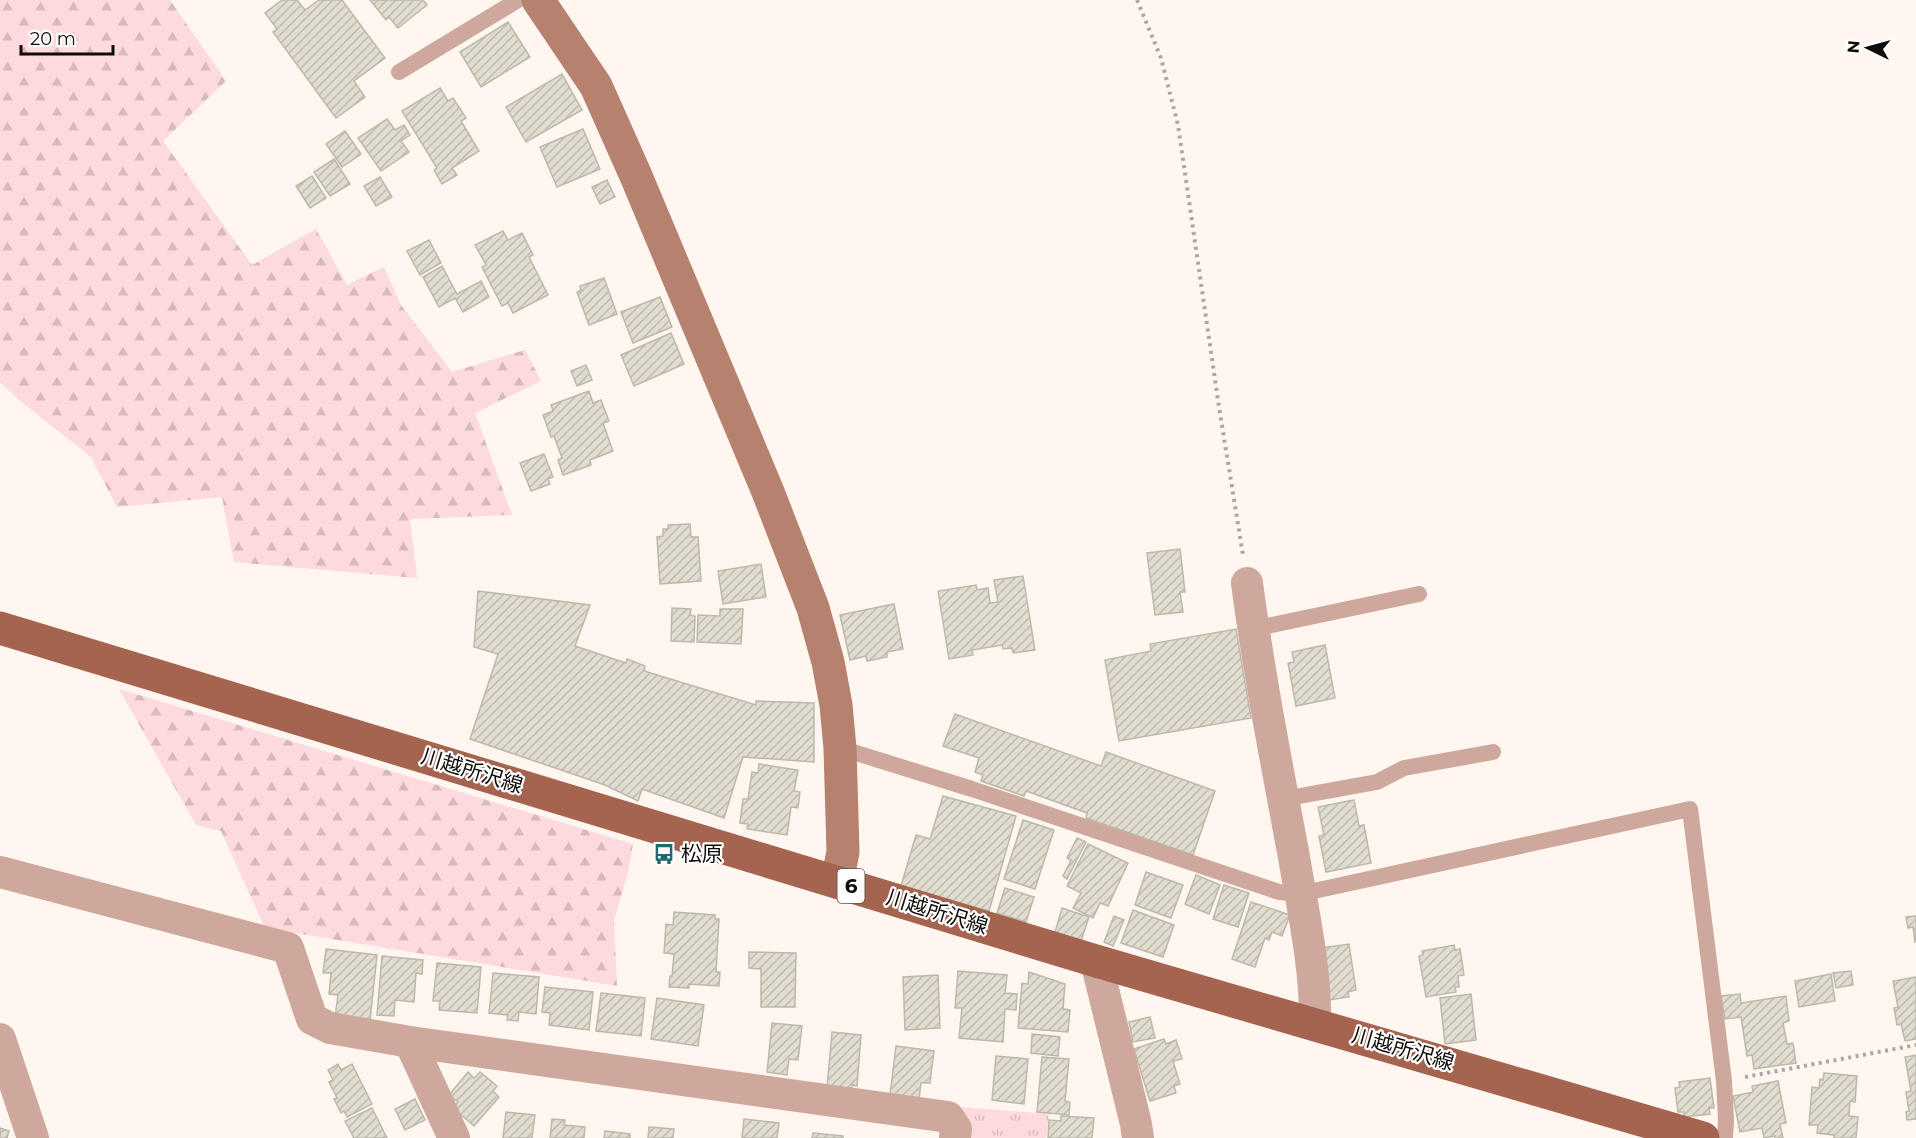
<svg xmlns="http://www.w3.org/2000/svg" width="1916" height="1138" font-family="Montserrat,'Noto Sans JP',sans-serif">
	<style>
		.forest { fill: url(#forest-firs) }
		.park { fill: url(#park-tufts) }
		.building { fill: url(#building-hatch); stroke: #bcb8ac; stroke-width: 1.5 }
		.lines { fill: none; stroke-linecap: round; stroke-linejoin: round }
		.path { stroke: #aca5a0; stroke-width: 4; stroke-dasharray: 3 4.5; stroke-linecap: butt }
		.lane { stroke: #cea89d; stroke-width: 16 }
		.street { stroke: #cea89d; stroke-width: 32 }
		.secondary { stroke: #b78170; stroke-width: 33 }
		.primary { stroke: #a56450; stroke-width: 33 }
		.labels { text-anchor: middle; stroke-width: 4.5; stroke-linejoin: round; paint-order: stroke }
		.shield { fill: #fff; stroke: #575553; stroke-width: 1.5 }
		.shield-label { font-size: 20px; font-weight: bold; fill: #0f0c09 }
		.street-label { font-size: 21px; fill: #0f0c09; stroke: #fff }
		.poi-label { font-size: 21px; fill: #0f0c09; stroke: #fff; text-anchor: start }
	</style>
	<defs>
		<pattern id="forest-firs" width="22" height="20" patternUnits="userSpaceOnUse" patternTransform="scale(1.5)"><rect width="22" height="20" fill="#fddadd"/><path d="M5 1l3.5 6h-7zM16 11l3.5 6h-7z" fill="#d8babc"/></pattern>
		<pattern id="park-tufts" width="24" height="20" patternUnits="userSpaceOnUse" patternTransform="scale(1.5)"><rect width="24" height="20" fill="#fddadd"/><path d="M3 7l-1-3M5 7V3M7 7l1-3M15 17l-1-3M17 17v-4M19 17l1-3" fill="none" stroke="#d8babc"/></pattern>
		<pattern id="building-hatch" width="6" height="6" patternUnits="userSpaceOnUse" patternTransform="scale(1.5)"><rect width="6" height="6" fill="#e0dccf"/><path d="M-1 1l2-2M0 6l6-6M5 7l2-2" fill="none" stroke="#bfbcb0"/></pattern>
	</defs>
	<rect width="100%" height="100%" fill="#fff6ef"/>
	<!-- forest -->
	<g class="forest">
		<polygon points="0,0 170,0 226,81 163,141 252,265 316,229 347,285 384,267 401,305 452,372 525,350 541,381 475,413 512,515 410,519 417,578 234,562 222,497 117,507 91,457 18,399 0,382"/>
		<polygon points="119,689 633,844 628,872 614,921 617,986 265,928 221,831 196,825"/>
	</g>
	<!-- park -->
	<polygon class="park" points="959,1107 1049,1114 1046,1138 957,1138"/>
	<!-- building -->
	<g class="building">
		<polygon points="282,0 297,0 305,10 319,0 342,0 385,58 354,81 365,97 336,118 273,32 277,29 265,13"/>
		<polygon points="370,0 423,0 427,5 398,28 389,17 386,20"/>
		<polygon points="508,22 530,57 481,87 460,52"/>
		<polygon points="562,74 582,110 526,142 506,107"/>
		<polygon points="440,88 448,101 453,98 466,118 461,121 479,151 452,168 457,175 442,184 434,170 437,168 402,111"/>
		<polygon points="387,119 395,130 404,125 410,135 401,141 409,152 381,171 358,138"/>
		<polygon points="583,129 600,169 557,187 540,147"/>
		<polygon points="345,131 361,154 342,167 326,144"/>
		<polygon points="334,159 350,184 330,196 314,172"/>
		<polygon points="312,176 326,198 310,208 296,186"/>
		<polygon points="380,177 392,197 376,206 364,186"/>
		<polygon points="607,180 615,197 600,204 592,187"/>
		<polygon points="503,231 508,240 522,233 533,255 529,257 548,295 513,313 508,303 502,306 482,267 486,265 475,245"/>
		<polygon points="429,240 441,263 420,275 407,251"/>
		<polygon points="442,266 457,294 481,281 489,297 463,312 455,298 439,307 423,277"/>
		<polygon points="604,278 617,314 589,325 577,292 581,290 580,286"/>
		<polygon points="660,297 672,327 633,343 621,312"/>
		<polygon points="671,333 684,364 634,386 621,355"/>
		<polygon points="586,365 592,380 577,386 571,371"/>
		<polygon points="589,391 593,403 601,400 609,421 603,423 613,451 590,460 591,465 563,475 558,460 562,458 554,436 551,437 543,415 553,411 551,405"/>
		<polygon points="544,454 553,477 548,479 550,484 531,491 520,463"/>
		<polygon points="690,524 691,537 698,537 701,581 660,584 657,537 663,536 663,529 668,529 668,525"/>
		<polygon points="1180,549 1185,592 1180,592 1183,612 1155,615 1147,553"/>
		<polygon points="761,564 766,597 723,604 718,571"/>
		<polygon points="1023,576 1035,650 1013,653 1012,648 1003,649 1002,645 972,650 973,655 949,659 938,591 976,585 977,590 988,588 990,603 998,602 994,580"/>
		<polygon points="478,591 590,605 575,646 626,663 627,659 645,666 644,671 756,705 756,701 814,703 814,762 743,757 724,818 642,789 638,801 605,785 470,739 498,654 474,647"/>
		<polygon points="894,604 903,649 887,652 887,657 867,661 866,656 850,660 840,615"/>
		<polygon points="672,608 691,609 690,615 695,616 694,642 671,641"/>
		<polygon points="720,609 743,609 741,644 697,642 698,615 720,616"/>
		<polygon points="1236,629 1251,718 1119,741 1105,660 1151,651 1150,644"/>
		<polygon points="1325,645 1335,698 1296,706 1288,663 1294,662 1292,652"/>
		<polygon points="955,714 1101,766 1106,752 1215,791 1193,855 1086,818 1087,813 1026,791 1024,796 981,781 983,775 975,772 979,758 943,746"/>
		<polygon points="759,764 798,770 794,791 800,792 798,808 791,807 787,835 747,829 748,824 740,823 743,799 748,799 752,772 758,773"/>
		<polygon points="943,796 1016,816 989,911 901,886 916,835 930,839"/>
		<polygon points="1354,800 1359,826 1364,825 1371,863 1326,872 1319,836 1324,835 1318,807"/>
		<polygon points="1023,820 1054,830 1035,889 1004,879"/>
		<polygon points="1077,838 1086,842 1067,879 1063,876 1071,860 1067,858"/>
		<polygon points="1088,844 1128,863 1108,906 1100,903 1093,918 1073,908 1081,893 1067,886"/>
		<polygon points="1146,872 1183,885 1171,918 1135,905"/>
		<polygon points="1196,875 1220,885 1209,914 1185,904"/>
		<polygon points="1224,885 1249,893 1238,927 1213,919"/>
		<polygon points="1005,888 1034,897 1026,922 997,913"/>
		<polygon points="1251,902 1290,915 1282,936 1272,932 1269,940 1265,938 1255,967 1232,959"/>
		<polygon points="1062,908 1089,917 1081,941 1055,932"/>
		<polygon points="1133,910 1174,925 1163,957 1121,943"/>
		<polygon points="674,912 715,915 715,919 719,919 716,972 720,972 719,986 689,984 689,988 669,987 670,976 672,976 674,954 664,953 666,924 673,925"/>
		<polygon points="1114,916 1124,920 1113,946 1104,942"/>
		<polygon points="1916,916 1916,942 1915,942 1913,927 1908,928 1906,917"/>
		<polygon points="1349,944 1356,990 1348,992 1349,997 1329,1000 1321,948"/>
		<polygon points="1454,945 1455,950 1460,949 1464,975 1458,976 1459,987 1455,987 1456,992 1426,997 1419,956 1423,955 1422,951"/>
		<polygon points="326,949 377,955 370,1021 335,1017 338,995 329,994 331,973 323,973"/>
		<polygon points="749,952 796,953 795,1007 761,1007 761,969 749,968"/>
		<polygon points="382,956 423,960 422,974 416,973 414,1002 395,1000 394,1016 377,1015"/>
		<polygon points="437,963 481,967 477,1013 439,1010 440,1001 433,1001"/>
		<polygon points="958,971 1007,975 1005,993 1017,994 1016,1010 1005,1009 1003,1042 959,1038 962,1008 955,1008"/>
		<polygon points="1851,971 1853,985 1836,988 1833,973"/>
		<polygon points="1029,972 1065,984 1063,1009 1070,1010 1068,1032 1018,1028 1022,983 1028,984"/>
		<polygon points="493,973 539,977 536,1014 519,1012 518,1021 507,1020 508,1015 489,1013"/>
		<polygon points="1831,974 1835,1001 1799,1007 1795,981"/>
		<polygon points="938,975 940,1028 905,1030 903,977"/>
		<polygon points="1916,977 1916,1039 1905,1041 1901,1024 1897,1025 1894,1008 1898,1007 1893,981"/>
		<polygon points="545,987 593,992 589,1030 549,1025 550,1013 542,1012"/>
		<polygon points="601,993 645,998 641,1036 596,1031"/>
		<polygon points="1471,994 1476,1040 1445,1044 1440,998"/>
		<polygon points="1740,994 1741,1003 1786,996 1789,1021 1783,1023 1787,1044 1793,1043 1796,1063 1754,1069 1752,1055 1747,1056 1741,1017 1725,1019 1721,996"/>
		<polygon points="657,998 704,1005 698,1046 651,1039"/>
		<polygon points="1150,1017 1155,1038 1133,1042 1129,1022"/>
		<polygon points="772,1023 802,1026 798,1060 789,1059 787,1075 767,1072"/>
		<polygon points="832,1032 861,1035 857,1086 852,1085 852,1090 827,1088"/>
		<polygon points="1032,1034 1060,1037 1058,1056 1031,1053"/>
		<polygon points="1164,1039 1166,1044 1176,1040 1182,1059 1173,1061 1180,1084 1174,1086 1176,1093 1150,1101 1134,1049"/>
		<polygon points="896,1046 934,1051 930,1083 921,1083 919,1099 890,1095"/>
		<polygon points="1916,1055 1916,1119 1907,1120 1906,1112 1909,1111 1906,1092 1911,1091 1905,1057"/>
		<polygon points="996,1056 1028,1059 1024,1104 992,1100"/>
		<polygon points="1042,1057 1069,1059 1065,1101 1070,1102 1069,1115 1037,1112"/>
		<polygon points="338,1064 341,1070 352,1064 372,1104 347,1117 344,1111 341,1113 334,1099 337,1098 329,1082 333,1080 328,1070"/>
		<polygon points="468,1072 474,1078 480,1072 497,1086 493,1091 499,1097 474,1126 453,1108 458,1102 449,1095"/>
		<polygon points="1824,1073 1857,1076 1855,1102 1850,1101 1849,1116 1858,1117 1856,1138 1834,1138 1834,1135 1817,1133 1818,1125 1809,1125 1812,1087 1819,1088 1820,1079 1823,1080"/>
		<polygon points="1710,1078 1714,1108 1709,1108 1710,1114 1684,1117 1684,1112 1678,1112 1675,1088 1680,1087 1679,1082"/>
		<polygon points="1778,1081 1786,1123 1780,1124 1783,1138 1775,1138 1775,1136 1764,1138 1762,1128 1740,1132 1733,1096 1753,1092 1752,1086"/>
		<polygon points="415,1099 425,1120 405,1130 395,1109"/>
		<polygon points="372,1108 387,1138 354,1138 345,1121"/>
		<polygon points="506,1112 535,1115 532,1138 503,1138"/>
		<polygon points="1061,1116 1094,1118 1092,1138 1048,1138 1049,1120 1061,1121"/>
		<polygon points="552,1119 565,1120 564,1125 585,1127 584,1138 550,1138"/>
		<polygon points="744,1119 779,1123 777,1138 742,1138"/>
		<polygon points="649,1127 674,1129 673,1138 648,1138"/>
		<polygon points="0,1128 9,1131 7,1138 0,1138"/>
		<polygon points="605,1131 630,1134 630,1138 604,1138"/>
		<polygon points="813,1133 843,1136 843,1138 812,1138"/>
	</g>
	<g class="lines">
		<!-- path -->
		<g class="path">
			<polyline points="1137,0 1161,58 1178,125 1219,407 1243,555"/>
			<polyline points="1745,1077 1916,1045"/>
		</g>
		<!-- lane -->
		<g class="lane">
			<polyline points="399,72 518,0"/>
			<polyline points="1253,629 1419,594"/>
			<polyline points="840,748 972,789 1279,892 1300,894 1690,809 1724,1081 1726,1120 1725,1138"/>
			<polyline points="1283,799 1377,782 1404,768 1493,752"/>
		</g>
		<!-- street -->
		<g class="street">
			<path d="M1247,583C1259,674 1277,766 1294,857C1303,911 1316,968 1315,1024"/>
			<polyline points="0,872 288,948 312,1019 330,1028 410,1042 948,1117 956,1129 955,1138"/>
			<polyline points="1096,961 1136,1124 1138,1138"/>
			<polyline points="0,1039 33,1138"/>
			<polyline points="410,1042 454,1138"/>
		</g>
		<!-- secondary -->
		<polyline class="secondary" points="538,0 596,86 636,176 768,492 813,608 828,662 836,705 840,748 843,852 837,882"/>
		<!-- primary -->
		<polyline class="primary" points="0,628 1096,961 1703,1138"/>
	</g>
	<!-- icons -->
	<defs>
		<symbol id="bus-bare" viewBox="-9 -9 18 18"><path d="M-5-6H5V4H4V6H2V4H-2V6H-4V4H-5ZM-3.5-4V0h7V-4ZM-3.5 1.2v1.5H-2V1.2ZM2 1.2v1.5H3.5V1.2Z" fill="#1e6a6f" stroke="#fff" stroke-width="2.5" paint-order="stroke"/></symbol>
	</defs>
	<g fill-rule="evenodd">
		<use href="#bus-bare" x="649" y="839" width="30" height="30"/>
	</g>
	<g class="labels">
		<!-- shield labels -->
		<rect class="shield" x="837.5" y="869" width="27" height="34" rx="4.5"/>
		<g class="shield-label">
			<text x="851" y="893">6</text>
		</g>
		<!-- street labels -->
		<g class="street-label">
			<text transform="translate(472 771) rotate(17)" y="7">川越所沢線</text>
			<text transform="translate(937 912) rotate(17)" y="7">川越所沢線</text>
			<text transform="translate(1403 1049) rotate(16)" y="7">川越所沢線</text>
		</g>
		<!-- poi labels -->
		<g class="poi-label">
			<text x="681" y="861">松原</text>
		</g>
	</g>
	<!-- north arrow -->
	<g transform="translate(1868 48) rotate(275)" stroke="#ffffff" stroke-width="4.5" paint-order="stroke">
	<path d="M0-4.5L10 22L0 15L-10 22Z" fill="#0f0c09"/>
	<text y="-9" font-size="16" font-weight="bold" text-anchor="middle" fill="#0f0c09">N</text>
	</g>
	<!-- scale -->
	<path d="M21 45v9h92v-9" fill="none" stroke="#0f0c09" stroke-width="3"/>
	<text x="30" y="45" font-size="18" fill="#0f0c09" stroke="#ffffff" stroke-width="4.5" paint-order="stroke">20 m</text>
</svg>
